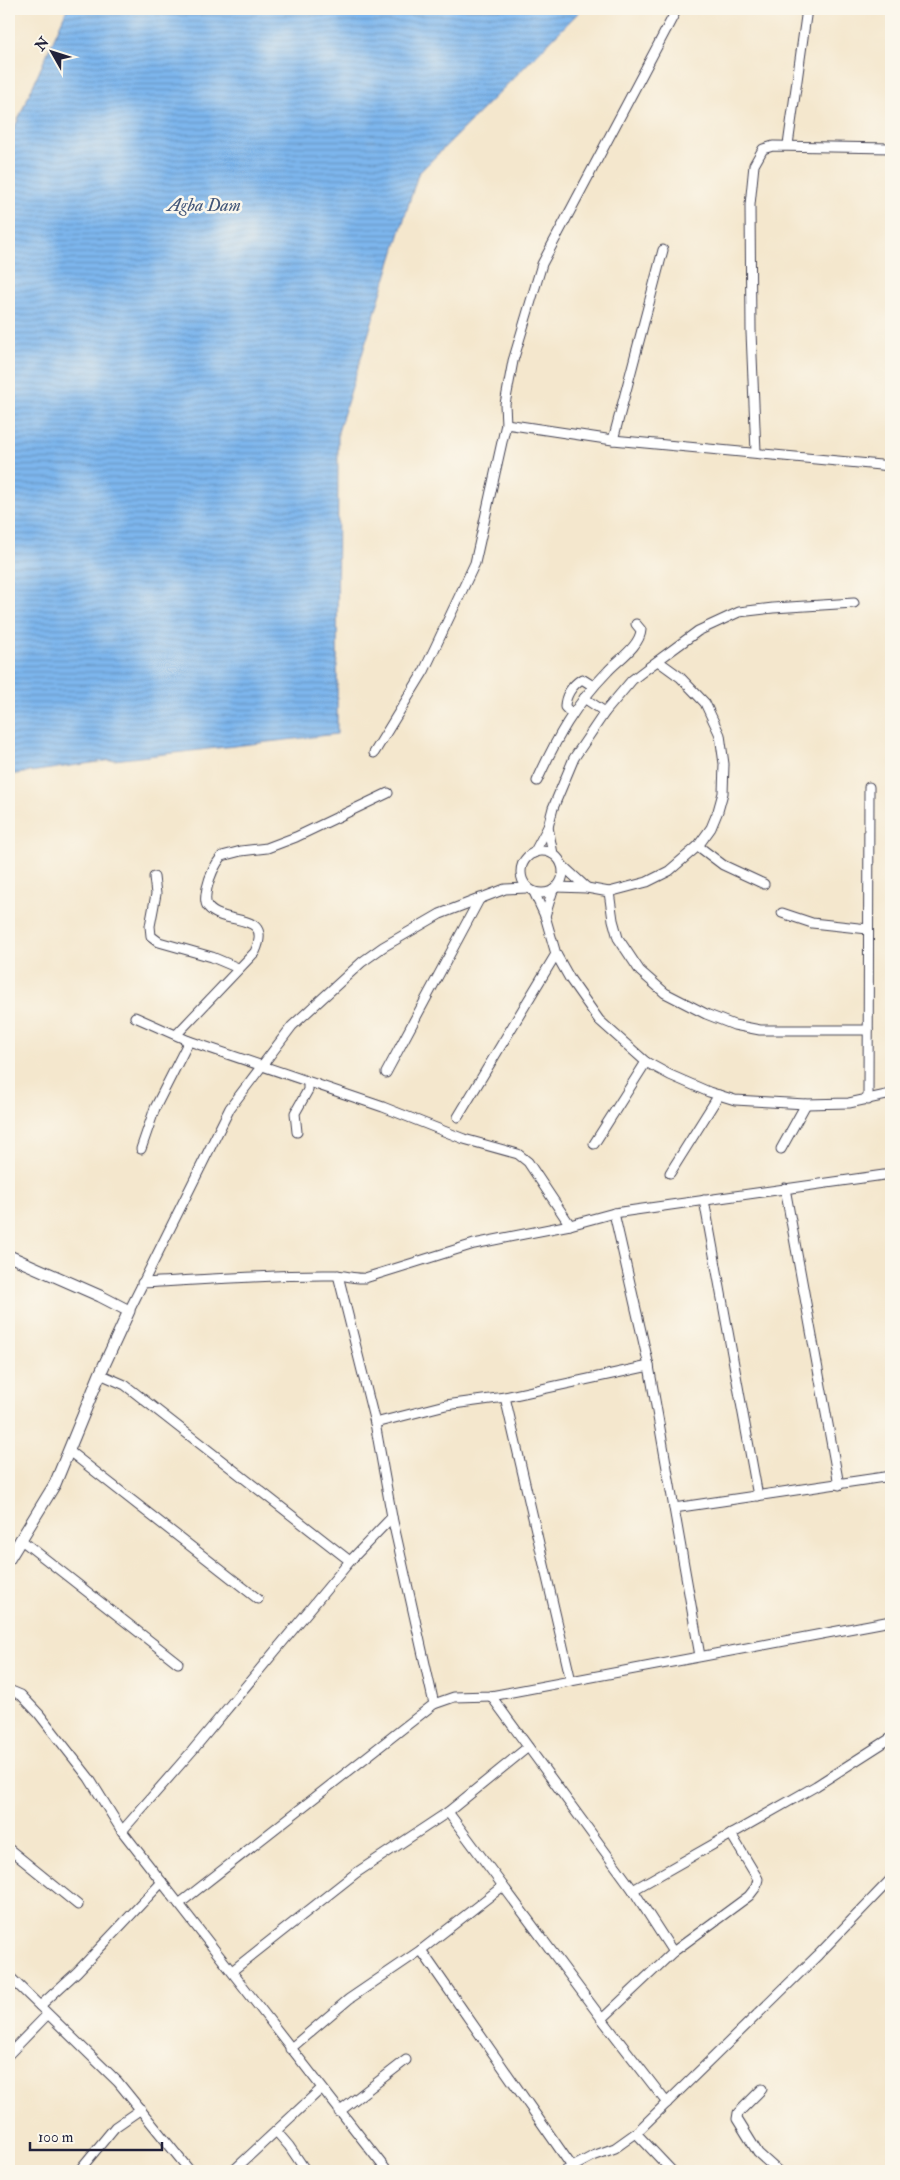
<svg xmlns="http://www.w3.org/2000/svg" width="900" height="2180" font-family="'IM FELL Double Pica',serif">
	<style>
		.water { fill: url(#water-rules); stroke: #506c94 }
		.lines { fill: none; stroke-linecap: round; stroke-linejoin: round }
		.street-casing { stroke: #424051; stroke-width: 11 }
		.secondary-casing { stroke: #424051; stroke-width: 13 }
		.street { stroke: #fff; stroke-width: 9 }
		.secondary { stroke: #fff; stroke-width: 11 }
		.labels { text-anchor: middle; stroke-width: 5; stroke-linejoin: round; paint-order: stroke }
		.water-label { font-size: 18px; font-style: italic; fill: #425679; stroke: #fbf7ec }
	</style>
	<defs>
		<pattern id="water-rules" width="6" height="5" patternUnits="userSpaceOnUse" patternTransform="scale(1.25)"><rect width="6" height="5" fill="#7db6ed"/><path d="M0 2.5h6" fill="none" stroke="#6694c1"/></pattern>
	</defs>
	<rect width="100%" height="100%" fill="#fbf7ec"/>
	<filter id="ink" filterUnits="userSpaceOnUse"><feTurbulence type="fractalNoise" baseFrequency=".02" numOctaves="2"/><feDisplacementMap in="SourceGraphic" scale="10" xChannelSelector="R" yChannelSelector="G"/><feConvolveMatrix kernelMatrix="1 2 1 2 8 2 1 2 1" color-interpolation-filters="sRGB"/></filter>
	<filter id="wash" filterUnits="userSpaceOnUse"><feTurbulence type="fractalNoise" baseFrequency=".0096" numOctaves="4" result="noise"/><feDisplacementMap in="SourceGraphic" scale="20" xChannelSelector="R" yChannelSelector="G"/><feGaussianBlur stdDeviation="1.12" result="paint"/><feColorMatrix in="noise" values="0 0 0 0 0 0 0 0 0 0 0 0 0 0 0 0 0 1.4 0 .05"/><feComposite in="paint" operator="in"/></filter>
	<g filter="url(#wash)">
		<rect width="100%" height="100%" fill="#f4e7cd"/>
		<!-- water -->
		<polygon class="water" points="67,9 582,9 418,174 338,432 337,734 105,761 9,775 9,140"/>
	</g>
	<g filter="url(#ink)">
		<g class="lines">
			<defs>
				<g id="street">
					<polyline points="788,145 807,9"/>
					<polyline points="506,424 613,440 891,466"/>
					<polyline points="613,440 663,250"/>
					<polyline points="756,452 751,332 750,205 754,165 763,149 773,146 891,148"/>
					<polyline points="584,698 605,712"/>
					<path d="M571,713L565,707C565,696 572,685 582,679L593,686"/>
					<polyline points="374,753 424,671 475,563 506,424 505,404 513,361 542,264 677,9"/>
					<path d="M537,781C557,737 574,706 608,671C618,660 640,646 641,630L636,624"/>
					<polyline points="548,827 553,854"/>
					<polyline points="698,846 723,865 764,884"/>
					<circle cx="542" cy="872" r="21"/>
					<polyline points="534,853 548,827 553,808 574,758 605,712 632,680 645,670 698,631 739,612 773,608 854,603"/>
					<polyline points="562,865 587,888"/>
					<polyline points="154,877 156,894 150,926 151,936 159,942 212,957 238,968"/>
					<polyline points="556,887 587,888 609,892 647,882 669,871 698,846 711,828 718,811 723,793 724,764 720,735 705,703 680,677 658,661"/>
					<polyline points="534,892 545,916 556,954 570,979 599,1020 646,1062 670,1075 709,1092 735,1100 806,1104 849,1103 891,1094"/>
					<polyline points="609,892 613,920 618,938 640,971 665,993 706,1014 734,1025 760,1030 868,1030"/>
					<polyline points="782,913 812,923 868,929"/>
					<polyline points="545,916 553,890"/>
					<polyline points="135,1017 189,1041 383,1107 464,1139 518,1154 528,1162 570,1225"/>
					<path d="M177,1034L255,952C274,910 224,927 208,907C204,902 206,894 207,888C210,875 214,866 222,856L241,851L267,848L296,837L388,793"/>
					<polyline points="386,1073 480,898"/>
					<polyline points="868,1100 869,787"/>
					<polyline points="458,1117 556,954"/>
					<polyline points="297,1132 295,1113 308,1090 308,1082"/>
					<polyline points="594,1144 646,1062"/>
					<polyline points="141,1149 155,1108 189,1041"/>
					<polyline points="781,1149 806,1104"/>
					<polyline points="670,1173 719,1095"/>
					<polyline points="785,1188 839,1485"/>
					<polyline points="704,1200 758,1496"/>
					<polyline points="614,1213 649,1366 700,1656"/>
					<polyline points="338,1275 375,1423 392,1517 434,1704"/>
					<path d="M142,1283C206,1280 271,1274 335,1275C345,1275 355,1279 365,1278L474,1244L570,1225L614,1213L891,1174"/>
					<polyline points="129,1311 230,1108 292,1026 362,962 383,947 440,914 505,889 527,888"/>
					<polyline points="100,1374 125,1385 350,1561"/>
					<polyline points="505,1397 571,1681"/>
					<polyline points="375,1423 446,1405 505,1397 649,1366"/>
					<polyline points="69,1451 258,1599"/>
					<polyline points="674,1508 891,1476"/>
					<polyline points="20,1539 178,1663"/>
					<polyline points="9,1690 21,1695 39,1714 89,1778 122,1831 387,2171"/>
					<polyline points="491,1696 633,1890 673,1952"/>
					<polyline points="448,1812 602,2019 667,2103"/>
					<polyline points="122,1831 192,1751 350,1561 392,1517"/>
					<polyline points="9,1849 78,1905"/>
					<polyline points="633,1890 816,1786 891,1738"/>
					<polyline points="179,1904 434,1704 454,1697 491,1696 891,1621"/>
					<polyline points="421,1950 575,2171"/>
					<polyline points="232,1971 356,1873 448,1812 528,1747"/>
					<polyline points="9,1976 118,2082 190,2171"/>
					<polyline points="40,2006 77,1972 162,1882"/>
					<polyline points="602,2019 673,1952 749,1896 756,1887 758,1879 731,1834"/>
					<polyline points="290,2049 349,1999 421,1950 503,1886"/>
					<polyline points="9,2054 47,2015"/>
					<polyline points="762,2089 738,2113 737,2119 758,2153 778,2171"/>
					<polyline points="339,2112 406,2060"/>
					<polyline points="276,2131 289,2146 306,2171"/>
					<polyline points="636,2133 672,2171"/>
					<polyline points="9,2170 10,2171"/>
					<polyline points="82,2171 82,2167 115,2127 141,2109"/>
					<polyline points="233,2171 321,2089"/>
					<polyline points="565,2171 593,2156 615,2148 636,2133 818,1955 891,1879"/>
				</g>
				<polyline id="secondary" points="9,1256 100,1296 129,1311 100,1374 55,1484 9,1559"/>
			</defs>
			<!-- street casing -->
			<use href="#street" class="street-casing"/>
			<!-- secondary casing -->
			<use href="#secondary" class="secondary-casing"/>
			<!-- street -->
			<use href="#street" class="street"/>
			<!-- secondary -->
			<use href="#secondary" class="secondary"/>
		</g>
	</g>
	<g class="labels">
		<!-- water labels -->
		<g class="water-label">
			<text x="204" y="211">Agba Dam</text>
		</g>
	</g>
	<!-- margin -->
	<rect width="900" height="2180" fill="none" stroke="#fbf7ec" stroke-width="30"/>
	<!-- north arrow -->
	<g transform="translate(52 52) rotate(309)" stroke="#fbf7ec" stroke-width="4" paint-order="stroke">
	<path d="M0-4L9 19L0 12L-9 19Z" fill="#22223b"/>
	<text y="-8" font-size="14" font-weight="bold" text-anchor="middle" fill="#22223b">N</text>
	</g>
	<!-- scale -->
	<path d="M30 2142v8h132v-8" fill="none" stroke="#22223b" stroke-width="2.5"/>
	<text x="38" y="2142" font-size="15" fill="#22223b" stroke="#fbf7ec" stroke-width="4" paint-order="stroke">100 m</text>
</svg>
